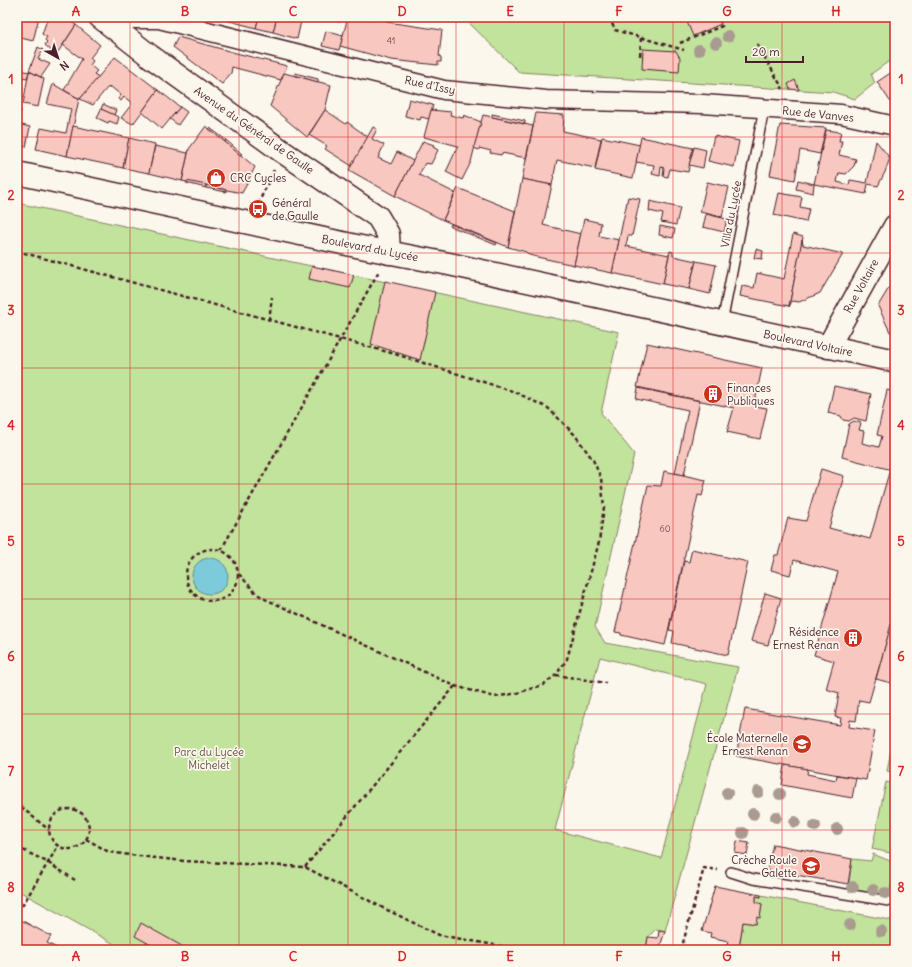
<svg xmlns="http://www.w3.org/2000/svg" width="912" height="967" font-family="Delius,sans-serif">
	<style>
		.green { fill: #c2e39c; stroke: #868164; fill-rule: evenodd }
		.water { fill: #7ccada; stroke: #688694 }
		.building { fill: #f8c8c0; stroke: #4a1f2b }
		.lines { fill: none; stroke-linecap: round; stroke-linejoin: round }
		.service-casing { stroke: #4a1f2b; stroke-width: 12 }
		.minor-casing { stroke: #4a1f2b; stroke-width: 21 }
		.tertiary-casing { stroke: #4a1f2b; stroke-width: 25 }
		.secondary-casing { stroke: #4a1f2b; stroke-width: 25 }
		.path { stroke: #4a1f2b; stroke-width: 2.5; stroke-dasharray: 4 3; stroke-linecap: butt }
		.service { stroke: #fbf7ec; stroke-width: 9 }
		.minor { stroke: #fbf7ec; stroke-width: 18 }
		.tertiary { stroke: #fbf7ec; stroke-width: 22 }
		.secondary { stroke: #fbf7ec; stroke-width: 22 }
		.tree { fill: #aa9b91 }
		.grid { fill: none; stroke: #d62828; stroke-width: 1; stroke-opacity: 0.55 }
		.labels { text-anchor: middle; stroke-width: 3.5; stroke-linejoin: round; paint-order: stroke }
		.number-label { font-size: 9px; fill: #764950 }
		.street-label { font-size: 11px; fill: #4a1f2b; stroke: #fbf7ec }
		.poi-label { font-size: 11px; fill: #4a1f2b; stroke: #fbf7ec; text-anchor: start }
		.park-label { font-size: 11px; fill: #685047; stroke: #fbf7ec }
		.neatline { fill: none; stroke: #d62828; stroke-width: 1.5 }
		.grid-label { font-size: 13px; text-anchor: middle; font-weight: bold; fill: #d62828 }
	</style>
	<rect width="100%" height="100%" fill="#fbf7ec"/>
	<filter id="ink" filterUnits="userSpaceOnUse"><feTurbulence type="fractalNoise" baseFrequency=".025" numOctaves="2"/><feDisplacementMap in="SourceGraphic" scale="8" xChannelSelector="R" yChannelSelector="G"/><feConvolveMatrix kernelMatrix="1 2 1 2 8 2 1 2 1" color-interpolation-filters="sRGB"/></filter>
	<g filter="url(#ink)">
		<!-- green -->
		<g class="green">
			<polygon points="463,17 895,17 895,57 871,74 875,83 855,99 833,92 519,72"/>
			<path d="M17,203L619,332L601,413L634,454L595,627L605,643L738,667L665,931L656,929L648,937L646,950H125L17,890ZM600,657L707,684L661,858L555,830Z"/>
			<polygon points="895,728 895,773 887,771"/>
			<polygon points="886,782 895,784 895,854 872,849"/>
			<polygon points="873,854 890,861 894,867 889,898 848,891 852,859 871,861"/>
			<polygon points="761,895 895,921 895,949 886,948 885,950 751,950 739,948 743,922 756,924 757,917 760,917 762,904 756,902 756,896 761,897"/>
		</g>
		<!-- water -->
		<circle class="water" cx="210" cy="576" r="18"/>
		<!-- building -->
		<g class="building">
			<polygon points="18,17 39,17 33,41 17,37"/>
			<polygon points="48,17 66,17 76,25 56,55 45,45 47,42 45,40 47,37 42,34"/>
			<polygon points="215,17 259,17 256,28"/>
			<polygon points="259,17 277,17 273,32 256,28"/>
			<polygon points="277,17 302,17 297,39 273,32"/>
			<polygon points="321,17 342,17 340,22"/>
			<polygon points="348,17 377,19 377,17 388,17 387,22 442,30 439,56 441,57 441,62 438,62 438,65 391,60 340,46"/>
			<polygon points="674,17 718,17 721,24 693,36 685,17 676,21"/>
			<polygon points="76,25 100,45 90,58 93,61 90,65 97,71 94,74 99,77 80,99 64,90 82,59 63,45"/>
			<polygon points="326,31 343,36 339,50 322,46"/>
			<polygon points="178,37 236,53 287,66 281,80 232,67 231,73 222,84 173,47"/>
			<polygon points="38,47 43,50 38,59 50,64 41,77 29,71"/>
			<polygon points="643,49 676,51 680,58 679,72 642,69"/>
			<polygon points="115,57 158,90 133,124 121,118 131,105 131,102 124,97 121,101 118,99 121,95 111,87 107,88 93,105 80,99"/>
			<polygon points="17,69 29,72 27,78 17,76"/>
			<polygon points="895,70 895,105 892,104 877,82"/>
			<polygon points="29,71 44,79 38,107 23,104"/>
			<polygon points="284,73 331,85 325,110 307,137 270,106"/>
			<polygon points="295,73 318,79 318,82 294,75"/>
			<polygon points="795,80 799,90 790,89 788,84"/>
			<polygon points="53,84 79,99 67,156 36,149 41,128 66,133 71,109 47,104"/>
			<polygon points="158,90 180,107 162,129 142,112"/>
			<polygon points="409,99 433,105 429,119 421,117 420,120 405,116"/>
			<polygon points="103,104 116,110 114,115 101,109"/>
			<polygon points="180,107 187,112 178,125 170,119"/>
			<polygon points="17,109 21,110 17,129"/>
			<polygon points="101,109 119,117 117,124 109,121 108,123 97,118"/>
			<polygon points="325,110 346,124 347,122 368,137 352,166 325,149 327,146 309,135"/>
			<polygon points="431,110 451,112 450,115 463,118 464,115 481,122 471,162 462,180 446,172 458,146 424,137"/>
			<polygon points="536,113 564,115 563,131 601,139 595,168 557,160 552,185 522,179"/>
			<polygon points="492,114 525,121 525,124 492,117"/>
			<polygon points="483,115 533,126 526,158 502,153 501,155 490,153 491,151 479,148 479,150 476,149 474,147"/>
			<polygon points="18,124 30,127 26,147 17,144"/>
			<polygon points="780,125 826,128 820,154 800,150 795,180 770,175"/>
			<polygon points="73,126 129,138 123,168 67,156"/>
			<polygon points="206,126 255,167 242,193 182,181 189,149"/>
			<polygon points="373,127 377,129 372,139 384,145 378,158 391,164 397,152 413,161 395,196 349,170"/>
			<polygon points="210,128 226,140 225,142 209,129"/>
			<polygon points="826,130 841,132 839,141 842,141 839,155 856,159 854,166 846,174 839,173 837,182 849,185 850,180 867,183 876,141 890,158 885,172 878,186 868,184 866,194 814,184"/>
			<polygon points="714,136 739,141 734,167 708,161"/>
			<polygon points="602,137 640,145 633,178 595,170"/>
			<polygon points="641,137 693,148 688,172 670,169 668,177 663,176 664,168 661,167 660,176 652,174 654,165 636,162"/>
			<polygon points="129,138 155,144 149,173 123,168"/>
			<polygon points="226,140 242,154 240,155 225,142"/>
			<polygon points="423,141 434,145 433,147 438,150 431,164 425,163 419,175 455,193 443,220 395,196"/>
			<polygon points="155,146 188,153 182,181 149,173"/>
			<polygon points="694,147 706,150 703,168 689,165"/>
			<polygon points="522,179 552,185 543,225 581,234 574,265 537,257 529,255 526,252 508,247"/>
			<polygon points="798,180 814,184 813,193 796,189"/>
			<polygon points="187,181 206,185 206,188 186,183"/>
			<polygon points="707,182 729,187 722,217 700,212"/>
			<polygon points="206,185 226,190 226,192 206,188"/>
			<polygon points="458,188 515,211 508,247 443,220"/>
			<polygon points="779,193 802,197 800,207 809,209 806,222 774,215"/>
			<polygon points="628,197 640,199 632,236 628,236 626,246 669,255 663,284 612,273"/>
			<polygon points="650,201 680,208 676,225 661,222 663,214 649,211"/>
			<polygon points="706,214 727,219 724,232 703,227"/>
			<polygon points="584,219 601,223 599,236 619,240 612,273 574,265"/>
			<polygon points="451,224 497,243 496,245 450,226"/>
			<polygon points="660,226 675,229 673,238 659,235"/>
			<polygon points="793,234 803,237 789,306 740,296 742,286 754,288 757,273 784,279"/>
			<polygon points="802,240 803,245 843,254 820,293 799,302 792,301 789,307"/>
			<polygon points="756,249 763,251 762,259 754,258"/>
			<polygon points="670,251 673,252 673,256 696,261 689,289 663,284"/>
			<polygon points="696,261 716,265 710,294 689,289"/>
			<polygon points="312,266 354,275 350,288 309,279"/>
			<polygon points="385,281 435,292 420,360 371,344"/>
			<polygon points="890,286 895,287 895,333 890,332 878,306"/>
			<polygon points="647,343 762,368 754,406 767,408 760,439 727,432 734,408 637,387"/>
			<polygon points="834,386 871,394 866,421 854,418 849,421 843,420 841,416 828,413"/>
			<polygon points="638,388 700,401 684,475 675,473 688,410 636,399"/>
			<polygon points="887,390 895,392 895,458 892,470 842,457 849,424 854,421 861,423 859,430 864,431 862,443 879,447 882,436 877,435"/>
			<polygon points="821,469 844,476 829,528 870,539 890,469 895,470 895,559 893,566 895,567 895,612 869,702 859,700 856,721 850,720 849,727 875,731 866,780 736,756 745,709 840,725 841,718 835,717 839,693 826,689 834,661 814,655 838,572 794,560 790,575 771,570 775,555 778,555 788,518 806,521"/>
			<polygon points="664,471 706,480 702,496 698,495 665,645 621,635 621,633 615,632 648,485 661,486"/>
			<polygon points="692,549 748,562 728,655 672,643 674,631 669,630 684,561 689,562"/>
			<polygon points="765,593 781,598 768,645 751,641"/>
			<polygon points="892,621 895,622 895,684 876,679"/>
			<polygon points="785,765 808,769 807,774 836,780 837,775 856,778 852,798 782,785"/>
			<polygon points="737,841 749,843 747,855 735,853"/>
			<polygon points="773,844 852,859 848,884 767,870"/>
			<polygon points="715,886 761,895 761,897 756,896 756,902 762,904 760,918 757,917 756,924 743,922 739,948 751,950 725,950 728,941 710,937 711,933 702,931"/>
			<polygon points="17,918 51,936 47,943 61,950 17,950"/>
			<polygon points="141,923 187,949 160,950 135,936"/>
			<polygon points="659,930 665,931 659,950 646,950 648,937 658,938"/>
		</g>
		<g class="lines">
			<defs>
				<g id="service">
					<polyline points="722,323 764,109"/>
					<polyline points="731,872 753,879 895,902"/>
				</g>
				<polyline id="minor" points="103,19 159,19 444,90 546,100 703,104 841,114 895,126"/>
				<polyline id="tertiary" points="828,347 895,226"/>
				<g id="secondary">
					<polyline points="100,17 150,56 283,152 378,217 388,234 389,253"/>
					<polyline points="17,173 361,247 449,264 895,361"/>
				</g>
			</defs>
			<!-- service casing -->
			<use href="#service" class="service-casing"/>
			<!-- minor casing -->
			<use href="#minor" class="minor-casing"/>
			<!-- tertiary casing -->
			<use href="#tertiary" class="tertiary-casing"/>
			<!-- secondary casing -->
			<use href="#secondary" class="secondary-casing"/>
			<!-- path -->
			<g class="path">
				<polyline points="609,17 615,30 684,50"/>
				<polyline points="641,38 640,57 643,57"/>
				<polyline points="680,43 722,26 719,17"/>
				<polyline points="757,44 783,89"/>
				<polyline points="258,204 274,170"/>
				<polyline points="17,251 395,354 515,392 548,408 575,435 593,460 601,478 604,507 599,542 567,659 556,675 543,685 517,693 495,697 455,686 263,598 256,593 238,573"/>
				<polyline points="269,320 272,297"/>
				<circle cx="212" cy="575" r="26"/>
				<polyline points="221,550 379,271"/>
				<polyline points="556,675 606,683"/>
				<polyline points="21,807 49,830"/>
				<circle cx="69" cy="829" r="20"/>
				<polyline points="86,839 109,852 130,855 184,861 305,867 385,909 439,935 523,950"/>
				<polyline points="17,847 47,862 75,880"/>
				<polyline points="305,867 455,686"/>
				<polyline points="22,906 58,846"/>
				<polyline points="681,950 704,868 718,870"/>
			</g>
			<!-- service -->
			<use href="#service" class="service"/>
			<!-- minor -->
			<use href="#minor" class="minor"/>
			<!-- tertiary -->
			<use href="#tertiary" class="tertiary"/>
			<!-- secondary -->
			<use href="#secondary" class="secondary"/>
		</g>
		<!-- trees -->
		<g class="tree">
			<circle cx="728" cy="36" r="6"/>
			<circle cx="716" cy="43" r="6"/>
			<circle cx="699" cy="50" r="6"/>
			<circle cx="758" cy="792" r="6"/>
			<circle cx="727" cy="793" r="6"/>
			<circle cx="780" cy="794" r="6"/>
			<circle cx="753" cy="814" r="6"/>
			<circle cx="776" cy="817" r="6"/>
			<circle cx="795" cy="822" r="6"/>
			<circle cx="815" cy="826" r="6"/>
			<circle cx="837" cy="829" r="6"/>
			<circle cx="743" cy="833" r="6"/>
			<circle cx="853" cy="887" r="6"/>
			<circle cx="873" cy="890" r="6"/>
			<circle cx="885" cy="893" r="6"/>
			<circle cx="850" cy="925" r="6"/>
			<circle cx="881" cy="931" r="6"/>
		</g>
	</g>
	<!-- grid -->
	<path class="grid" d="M130,17V950M239,17V950M348,17V950M456,17V950M564,17V950M673,17V950M782,17V950M17,137H895M17,253H895M17,368H895M17,484H895M17,599H895M17,714H895M17,830H895"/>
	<!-- icons -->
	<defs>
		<symbol id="shop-disc" viewBox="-11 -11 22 22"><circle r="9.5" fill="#c8321e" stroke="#fbf7ec"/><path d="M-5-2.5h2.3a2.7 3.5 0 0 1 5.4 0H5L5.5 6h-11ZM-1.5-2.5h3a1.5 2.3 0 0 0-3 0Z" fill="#fff"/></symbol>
		<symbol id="bus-disc" viewBox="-11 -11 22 22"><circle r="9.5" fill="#c8321e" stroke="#fbf7ec"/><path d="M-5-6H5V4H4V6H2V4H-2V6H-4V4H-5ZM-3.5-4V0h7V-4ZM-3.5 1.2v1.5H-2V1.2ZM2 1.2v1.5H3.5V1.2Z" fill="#fff"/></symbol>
		<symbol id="building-disc" viewBox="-11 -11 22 22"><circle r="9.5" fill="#c8321e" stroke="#fbf7ec"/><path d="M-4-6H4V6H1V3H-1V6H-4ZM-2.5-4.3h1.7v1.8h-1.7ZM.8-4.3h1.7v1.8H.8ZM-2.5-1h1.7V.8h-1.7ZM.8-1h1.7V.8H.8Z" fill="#fff"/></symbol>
		<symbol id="school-disc" viewBox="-11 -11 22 22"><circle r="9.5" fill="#c8321e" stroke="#fbf7ec"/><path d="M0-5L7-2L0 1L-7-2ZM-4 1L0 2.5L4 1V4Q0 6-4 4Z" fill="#fff"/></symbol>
	</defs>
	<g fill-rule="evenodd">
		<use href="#shop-disc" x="205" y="167" width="22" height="22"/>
		<use href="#bus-disc" x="247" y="198" width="22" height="22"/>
		<use href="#building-disc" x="702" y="383" width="22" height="22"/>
		<use href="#building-disc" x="842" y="627" width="22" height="22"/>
		<use href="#school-disc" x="791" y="733" width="22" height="22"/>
		<use href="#school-disc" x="800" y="855" width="22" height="22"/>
	</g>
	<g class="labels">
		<!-- number labels -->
		<g class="number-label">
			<text x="391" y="44">41</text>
			<text x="665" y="532">60</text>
		</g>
		<!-- street labels -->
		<g class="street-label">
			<text transform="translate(430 85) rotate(12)" y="4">Rue d'Issy</text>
			<text transform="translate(818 114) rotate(6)" y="4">Rue de Vanves</text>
			<text transform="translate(254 130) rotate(35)" y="4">Avenue du Général de Gaulle</text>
			<text transform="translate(731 214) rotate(-79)" y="4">Villa du Lycée</text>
			<text transform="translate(370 248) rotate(11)" y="4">Boulevard du Lycée</text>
			<text transform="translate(861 286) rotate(-61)" y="4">Rue Voltaire</text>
			<text transform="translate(808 343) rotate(12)" y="4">Boulevard Voltaire</text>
		</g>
		<!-- poi labels -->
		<g class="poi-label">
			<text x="230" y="182">CRC Cycles</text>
			<text x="272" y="207">Général<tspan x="272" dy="13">de Gaulle</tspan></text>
			<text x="727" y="392">Finances<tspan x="727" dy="13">Publiques</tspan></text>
			<text x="839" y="636" text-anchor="end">Résidence<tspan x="839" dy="13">Ernest Renan</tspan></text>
			<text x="788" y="742" text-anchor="end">École Maternelle<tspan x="788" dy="13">Ernest Renan</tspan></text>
			<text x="797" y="864" text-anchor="end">Crèche Roule<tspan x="797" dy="13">Galette</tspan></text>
		</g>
		<!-- park labels -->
		<g class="park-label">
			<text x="209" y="756">Parc du Lycée<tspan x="209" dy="13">Michelet</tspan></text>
		</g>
	</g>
	<!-- margin -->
	<rect width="912" height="967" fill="none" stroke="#fbf7ec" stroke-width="44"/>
	<!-- north arrow -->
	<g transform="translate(58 58) rotate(141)" stroke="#fbf7ec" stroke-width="3" paint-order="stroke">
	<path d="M0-3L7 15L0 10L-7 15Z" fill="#4a1f2b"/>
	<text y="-6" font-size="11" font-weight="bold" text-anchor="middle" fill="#4a1f2b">N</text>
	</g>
	<!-- scale -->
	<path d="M746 56v6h57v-6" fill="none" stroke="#4a1f2b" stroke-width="2"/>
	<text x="752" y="56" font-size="12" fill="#4a1f2b" stroke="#fbf7ec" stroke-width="3" paint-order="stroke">20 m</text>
	<rect x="22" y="22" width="868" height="923" class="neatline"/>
	<g class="grid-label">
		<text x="76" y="16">A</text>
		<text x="185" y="16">B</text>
		<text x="293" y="16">C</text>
		<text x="402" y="16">D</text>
		<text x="510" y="16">E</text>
		<text x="619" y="16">F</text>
		<text x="727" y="16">G</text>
		<text x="836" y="16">H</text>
		<text x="11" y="84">1</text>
		<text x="901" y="84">1</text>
		<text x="11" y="200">2</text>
		<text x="901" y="200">2</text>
		<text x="11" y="315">3</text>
		<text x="901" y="315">3</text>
		<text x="11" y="430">4</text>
		<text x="901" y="430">4</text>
		<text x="11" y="546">5</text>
		<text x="901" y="546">5</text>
		<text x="11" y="661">6</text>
		<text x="901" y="661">6</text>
		<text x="11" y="776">7</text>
		<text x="901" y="776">7</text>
		<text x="11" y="892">8</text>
		<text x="901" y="892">8</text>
		<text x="76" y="961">A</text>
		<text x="185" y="961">B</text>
		<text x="293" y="961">C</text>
		<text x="402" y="961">D</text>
		<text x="510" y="961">E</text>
		<text x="619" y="961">F</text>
		<text x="727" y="961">G</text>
		<text x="836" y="961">H</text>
	</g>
</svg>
